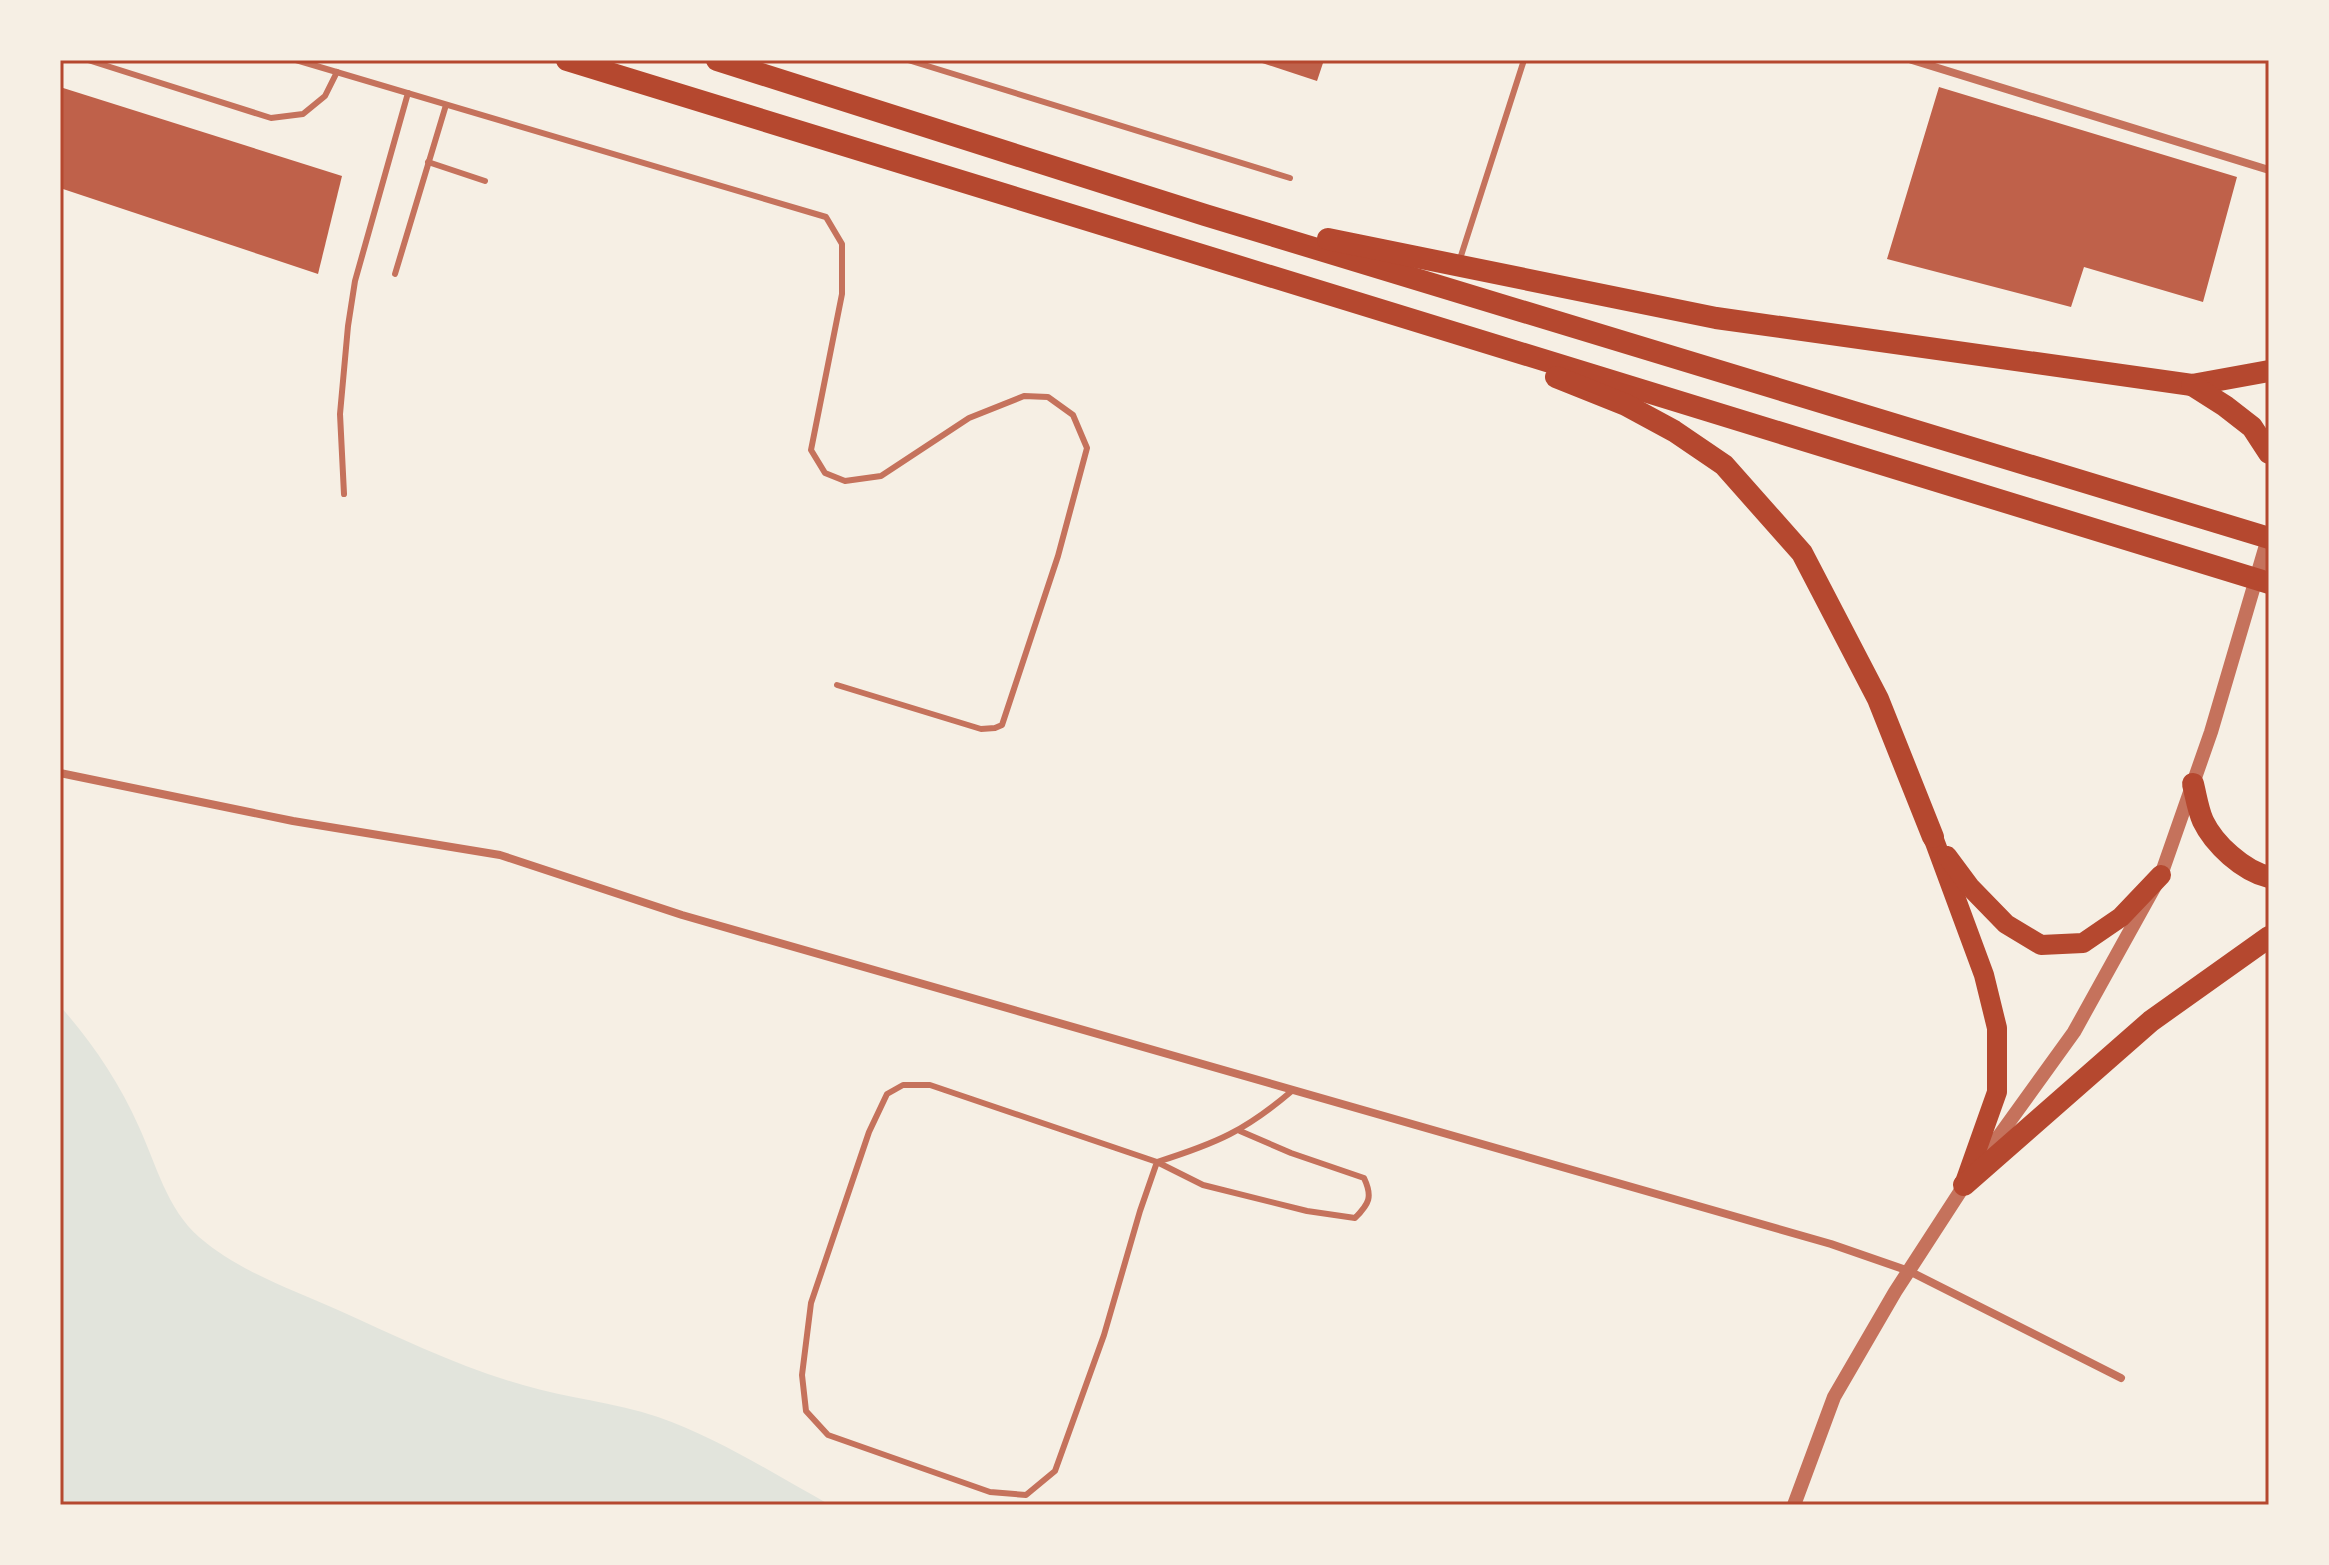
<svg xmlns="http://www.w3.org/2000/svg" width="2329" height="1565" font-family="'Sofia Sans Condensed',sans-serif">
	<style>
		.green { fill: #e2e4dc }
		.building { fill: #bf614a }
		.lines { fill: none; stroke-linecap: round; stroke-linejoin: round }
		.service { stroke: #c5725c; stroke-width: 6 }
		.minor { stroke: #c5725c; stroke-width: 8 }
		.tertiary { stroke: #c5725c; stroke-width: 14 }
		.trunk { stroke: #b5482f; stroke-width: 20 }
		.motorway { stroke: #b5482f; stroke-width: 22 }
		.neatline { fill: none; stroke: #b5482f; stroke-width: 3 }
	</style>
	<rect width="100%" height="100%" fill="#f6efe4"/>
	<!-- green -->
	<path class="green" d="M60,1006C92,1042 119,1082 139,1127C156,1164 167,1209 199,1237C238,1271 291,1289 338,1310C398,1337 459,1367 523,1385C567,1398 613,1402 658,1417C718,1438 774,1474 830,1505H60Z"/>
	<!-- building -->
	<g class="building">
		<polygon points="1253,60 1324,60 1317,81"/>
		<polygon points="60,87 342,176 318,274 60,188"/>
		<polygon points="1939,87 2237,177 2203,302 2084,267 2071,307 1887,259"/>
	</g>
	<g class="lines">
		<!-- service -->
		<g class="service">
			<polyline points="88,60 271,118 303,114 325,96 337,72"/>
			<polyline points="296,60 826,217 842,244 842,294 811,450 825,473 845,481 881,476 969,418 1024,396 1048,397 1073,415 1087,448 1058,556 1002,725 995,728 981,729 837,685"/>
			<polyline points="908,60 1290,178"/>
			<polyline points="428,162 485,181"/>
			<polyline points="1459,262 1524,60"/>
			<polyline points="395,274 446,105"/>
			<polyline points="344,494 340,414 348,326 355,281 408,93"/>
			<path d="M1157,1162L1140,1211L1104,1335L1055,1471L1026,1495L990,1492L828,1435L806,1411L802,1375L811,1303L869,1132L887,1094L903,1085H930L1157,1162L1203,1185L1307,1211L1355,1218C1369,1204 1373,1197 1364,1178L1291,1153L1240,1131"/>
			<path d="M1157,1162C1217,1143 1245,1131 1293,1090"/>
		</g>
		<!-- minor -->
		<g class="minor">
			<polyline points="1912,60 2269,170"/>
			<polyline points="60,773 293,821 500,855 682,915 1831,1244 1909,1271 2121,1378"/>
		</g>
		<!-- tertiary -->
		<g class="tertiary">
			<polyline points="1981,1161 2074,1032 2161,875 2211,732 2269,535"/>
			<polyline points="1794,1505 1834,1397 1895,1292 1969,1178"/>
		</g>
		<!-- trunk -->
		<g class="trunk">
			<polyline points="1933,837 1984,975 1997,1028 1997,1092 1964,1185"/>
			<polyline points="1947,856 1970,887 2006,924 2041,945 2083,943 2121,917 2161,875"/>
		</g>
		<!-- motorway -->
		<g class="motorway">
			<polyline points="567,60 2269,583"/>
			<polyline points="717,60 1205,215 2269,538"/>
			<polyline points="1328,239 1716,318 2192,385 2269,371"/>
			<polyline points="1556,377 1626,405 1674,431 1724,465 1802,553 1878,699 1933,837"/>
			<polyline points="2192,385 2225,406 2252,427 2269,453"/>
			<path d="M2193,784C2196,796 2198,810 2203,821C2214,844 2243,871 2269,877"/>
			<polyline points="1964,1185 2151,1021 2269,937"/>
		</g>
	</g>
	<!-- border -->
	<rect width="2329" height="1565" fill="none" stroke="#f6efe4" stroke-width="124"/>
	<rect x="62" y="62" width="2205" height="1441" class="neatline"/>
</svg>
